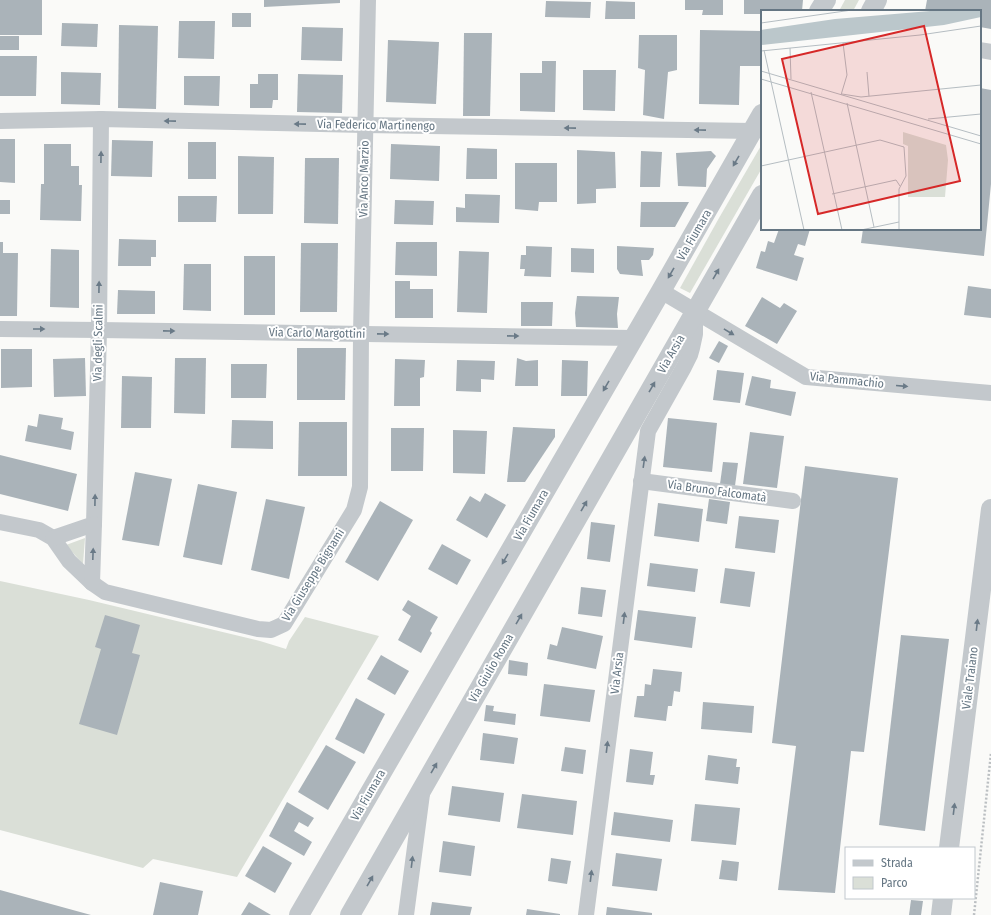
<svg xmlns="http://www.w3.org/2000/svg" width="991" height="915" font-family="'Fira Sans Condensed',sans-serif">
	<style>
		.green { fill: #dadfd7 }
		.building { fill: #aab3b9 }
		.lines { fill: none; stroke-linecap: round; stroke-linejoin: round }
		.path { stroke: #bbbfc2; stroke-width: 2.5; stroke-dasharray: 2 2; stroke-linecap: butt }
		.minor { stroke: #c3c8cc; stroke-width: 16 }
		.tertiary { stroke: #c3c8cc; stroke-width: 20 }
		.oneway { fill: #6a7a87 }
		.labels { text-anchor: middle; stroke-width: 4; stroke-linejoin: round; paint-order: stroke }
		.street-label { font-size: 12px; fill: #657683; stroke: #fff }
		.inset-road { fill: none; stroke: #b5bdc2; stroke-width: 1 }
		.view { fill: #d62828; fill-opacity: 0.15; stroke: #d62828; stroke-width: 2 }
		.inset-edge { fill: none; stroke: #657683; stroke-width: 2 }
	</style>
	<rect width="100%" height="100%" fill="#fafaf8"/>
	<!-- green -->
	<g class="green">
		<polygon points="845,0 859,0 853,11 839,11"/>
		<polygon points="762,144 762,168 690,293 680,288 719,218"/>
		<polygon points="85,538 83,564 66,545"/>
		<polygon points="0,581 89,600 260,641 286,649 289,641 305,617 379,636 237,877 153,859 143,868 0,830"/>
	</g>
	<!-- building -->
	<g class="building">
		<rect x="0" y="0" width="42" height="35"/>
		<polygon points="264,0 340,0 340,3 264,7"/>
		<polygon points="685,0 723,0 723,15 702,15 703,10 685,10"/>
		<polygon points="744,0 803,0 802,11 762,11 762,14 744,14"/>
		<polygon points="927,0 991,0 991,29 980,27 980,11 925,11"/>
		<polygon points="546,1 591,2 590,18 545,17"/>
		<polygon points="606,1 635,2 635,19 605,19"/>
		<rect x="232" y="13" width="19" height="14"/>
		<polygon points="179,21 215,21 214,59 178,58"/>
		<polygon points="62,23 98,24 97,47 61,46"/>
		<polygon points="119,25 158,26 156,109 118,108"/>
		<polygon points="302,27 343,28 342,61 301,60"/>
		<polygon points="700,30 762,31 762,66 740,66 739,105 699,104"/>
		<polygon points="464,33 492,33 490,116 463,116"/>
		<polygon points="639,35 677,35 677,70 668,72 664,119 643,115 645,70 638,68"/>
		<rect x="0" y="36" width="19" height="14"/>
		<polygon points="388,40 439,42 436,104 386,102"/>
		<polygon points="0,56 37,56 36,96 0,96"/>
		<polygon points="542,61 556,61 555,112 520,111 520,73 542,73"/>
		<polygon points="583,70 616,70 615,111 583,110"/>
		<polygon points="61,72 101,73 100,105 61,104"/>
		<polygon points="258,74 278,74 278,100 273,100 272,108 250,108 250,84 258,84"/>
		<polygon points="298,74 343,75 342,113 297,112"/>
		<polygon points="184,76 220,76 219,106 184,105"/>
		<polygon points="980,88 991,90 991,184 984,256 861,243 863,229 980,229"/>
		<polygon points="0,139 15,139 15,183 0,182"/>
		<polygon points="112,140 153,141 152,177 111,176"/>
		<rect x="188" y="142" width="28" height="37"/>
		<polygon points="44,144 71,144 71,166 79,166 79,185 82,185 81,221 40,220 41,184 44,184"/>
		<polygon points="391,144 440,146 439,181 390,179"/>
		<polygon points="467,148 497,149 497,179 466,179"/>
		<polygon points="577,150 615,152 616,188 596,189 596,203 577,204"/>
		<polygon points="641,151 662,152 660,187 640,187"/>
		<polygon points="711,151 716,156 707,169 706,187 678,186 676,153"/>
		<polygon points="238,156 274,157 273,214 238,214"/>
		<polygon points="305,158 339,158 338,224 304,223"/>
		<polygon points="515,163 557,163 557,202 539,202 538,211 515,209"/>
		<polygon points="465,194 500,195 499,223 456,222 456,207 465,208"/>
		<polygon points="178,196 217,196 216,222 178,222"/>
		<rect x="0" y="200" width="10" height="14"/>
		<polygon points="395,200 434,201 433,225 394,224"/>
		<polygon points="641,202 689,202 675,227 640,227"/>
		<polygon points="779,229 810,229 805,246 798,244 794,255 804,258 797,281 756,268 761,251 765,252 768,241 774,243"/>
		<polygon points="119,239 156,240 156,257 151,257 151,266 118,266"/>
		<polygon points="0,242 3,242 3,253 18,253 17,316 0,316"/>
		<polygon points="396,242 437,242 437,276 395,275"/>
		<polygon points="301,243 338,243 337,312 300,312"/>
		<polygon points="526,246 552,247 551,277 524,276 525,269 520,269 521,255 526,255"/>
		<polygon points="617,246 654,248 653,255 649,260 641,260 643,276 620,274 617,269"/>
		<polygon points="571,248 594,249 594,273 571,272"/>
		<polygon points="51,249 79,250 79,308 50,307"/>
		<polygon points="459,251 489,252 487,313 457,312"/>
		<rect x="244" y="256" width="31" height="59"/>
		<polygon points="184,264 211,264 211,311 183,310"/>
		<polygon points="395,281 410,281 410,289 433,289 433,318 395,318"/>
		<polygon points="968,286 991,289 991,318 964,315"/>
		<polygon points="118,290 155,291 155,314 117,314"/>
		<polygon points="577,296 619,297 617,314 618,328 576,327 575,313"/>
		<polygon points="762,297 780,308 784,303 797,311 777,344 745,326"/>
		<polygon points="521,302 553,302 552,326 521,326"/>
		<polygon points="719,341 728,346 719,363 709,358"/>
		<polygon points="297,348 346,348 345,400 297,400"/>
		<polygon points="1,349 32,349 32,387 1,388"/>
		<polygon points="85,358 86,396 54,397 53,359"/>
		<polygon points="175,358 206,358 205,414 174,413"/>
		<polygon points="517,358 526,361 538,360 538,386 515,386"/>
		<polygon points="395,359 425,360 424,377 420,378 420,406 394,406"/>
		<polygon points="457,360 495,361 494,380 481,379 481,392 456,391"/>
		<polygon points="562,360 588,361 587,396 561,396"/>
		<polygon points="231,364 267,364 266,398 231,398"/>
		<polygon points="717,370 744,373 740,403 713,400"/>
		<polygon points="122,376 152,377 151,428 121,428"/>
		<polygon points="752,376 771,380 770,388 796,392 791,416 745,405"/>
		<polygon points="39,414 63,418 61,429 74,432 71,450 25,441 28,425 37,427"/>
		<polygon points="668,418 717,423 712,472 663,467"/>
		<polygon points="232,420 273,421 273,449 231,448"/>
		<polygon points="299,422 347,422 347,476 298,476"/>
		<polygon points="513,427 555,429 555,437 525,482 507,482"/>
		<polygon points="391,428 424,428 423,471 391,471"/>
		<polygon points="453,430 487,431 485,474 453,473"/>
		<polygon points="750,432 784,436 777,488 743,484"/>
		<polygon points="0,455 77,474 68,511 0,494"/>
		<polygon points="723,462 738,463 735,486 720,484"/>
		<polygon points="805,466 898,478 864,752 851,751 835,893 778,890 796,746 772,743"/>
		<polygon points="135,472 172,479 159,546 122,540"/>
		<polygon points="198,484 237,492 222,565 183,557"/>
		<polygon points="485,493 506,505 487,538 456,520 470,496 480,502"/>
		<polygon points="266,499 305,507 289,579 251,570"/>
		<polygon points="709,499 730,502 727,524 706,521"/>
		<polygon points="380,501 413,520 378,581 345,562"/>
		<polygon points="658,503 703,509 699,542 654,536"/>
		<polygon points="739,516 779,520 775,553 735,548"/>
		<polygon points="591,522 615,525 610,562 587,559"/>
		<polygon points="442,544 471,560 457,585 428,569"/>
		<polygon points="650,563 698,569 695,592 647,586"/>
		<polygon points="725,568 755,572 750,607 720,603"/>
		<polygon points="581,587 606,590 602,617 578,614"/>
		<polygon points="408,600 438,617 430,631 432,633 421,653 398,640 411,616 402,610"/>
		<polygon points="638,610 696,617 692,648 634,640"/>
		<polygon points="105,615 140,625 132,653 140,655 117,735 79,724 101,649 95,647"/>
		<polygon points="562,627 603,636 596,669 547,659 550,644 557,646"/>
		<polygon points="901,635 949,639 925,831 879,825"/>
		<polygon points="381,655 409,671 395,695 367,679"/>
		<polygon points="509,660 528,663 527,676 508,674"/>
		<polygon points="653,669 682,672 680,692 674,691 672,706 668,706 666,721 634,717 637,696 644,696 645,684 651,685"/>
		<polygon points="544,684 595,690 590,722 540,716"/>
		<polygon points="356,698 385,714 364,754 335,739"/>
		<polygon points="703,702 754,706 752,733 701,729"/>
		<polygon points="486,705 494,706 493,711 516,714 515,725 484,721"/>
		<polygon points="483,733 518,738 514,764 480,760"/>
		<polygon points="326,745 356,762 328,810 298,792"/>
		<polygon points="565,747 586,750 583,774 561,771"/>
		<polygon points="630,749 653,752 650,775 655,775 653,785 626,782"/>
		<polygon points="708,755 737,759 736,767 740,767 738,784 705,780"/>
		<polygon points="452,786 504,793 500,822 448,815"/>
		<polygon points="522,794 577,801 573,835 517,828"/>
		<polygon points="287,802 314,818 308,827 299,822 294,831 312,842 304,856 269,836"/>
		<polygon points="695,804 740,808 736,845 691,841"/>
		<polygon points="614,812 673,820 670,842 611,835"/>
		<polygon points="443,841 475,846 471,876 439,872"/>
		<polygon points="263,846 292,863 275,893 245,876"/>
		<polygon points="616,853 662,859 657,891 612,886"/>
		<polygon points="551,858 571,861 567,884 548,881"/>
		<polygon points="722,860 739,862 737,881 719,879"/>
		<polygon points="160,882 203,891 198,915 153,915"/>
		<polygon points="0,890 91,915 0,915"/>
		<polygon points="911,900 923,901 921,915 909,915"/>
		<polygon points="249,902 271,915 241,915"/>
		<polygon points="432,902 472,907 470,915 430,915"/>
		<polygon points="607,907 652,913 652,915 606,915"/>
		<polygon points="527,909 560,914 560,915 526,915"/>
	</g>
	<g class="lines">
		<!-- path -->
		<polyline class="path" points="974,915 991,753"/>
		<!-- minor -->
		<g class="minor">
			<polyline points="980,50 991,52"/>
			<polyline points="0,121 101,119 365,125 753,131"/>
			<polyline points="661,291 806,377 991,393"/>
			<polyline points="0,329 99,330 633,338"/>
			<polyline points="641,481 793,501"/>
			<polyline points="0,522 39,530 53,538 69,561 92,583 105,592 258,629 271,630 284,624 354,510 360,487 361,334 368,0"/>
			<polyline points="53,538 94,524 99,330 101,119"/>
			<polyline points="92,583 94,524"/>
			<polyline points="406,915 422,794"/>
			<polyline points="586,915 648,431 684,367 690,355 692,348 695,334 695,312"/>
		</g>
		<!-- tertiary -->
		<g class="tertiary">
			<polyline points="819,11 826,0"/>
			<polyline points="871,11 877,0"/>
			<polyline points="949,848 991,509"/>
			<polyline points="299,915 661,291 762,114"/>
			<polyline points="350,915 762,195"/>
			<polyline points="941,915 943,898"/>
		</g>
	</g>
	<!-- one-way arrows -->
	<defs><path id="oneway-solid" d="M-6-.8H1V-3.2L6.5 0L1 3.2V.8H-6Z"/></defs>
	<g class="oneway">
		<use href="#oneway-solid" transform="translate(170 121) rotate(-179)"/>
		<use href="#oneway-solid" transform="translate(300 124) rotate(-179)"/>
		<use href="#oneway-solid" transform="translate(570 128) rotate(-179)"/>
		<use href="#oneway-solid" transform="translate(700 130) rotate(-179)"/>
		<use href="#oneway-solid" transform="translate(101 157) rotate(-89)"/>
		<use href="#oneway-solid" transform="translate(736 161) rotate(120)"/>
		<use href="#oneway-solid" transform="translate(671 273) rotate(120)"/>
		<use href="#oneway-solid" transform="translate(716 274) rotate(-60)"/>
		<use href="#oneway-solid" transform="translate(99 287) rotate(-89)"/>
		<use href="#oneway-solid" transform="translate(39 329)"/>
		<use href="#oneway-solid" transform="translate(169 331) rotate(1)"/>
		<use href="#oneway-solid" transform="translate(729 332) rotate(31)"/>
		<use href="#oneway-solid" transform="translate(383 334) rotate(1)"/>
		<use href="#oneway-solid" transform="translate(513 336) rotate(1)"/>
		<use href="#oneway-solid" transform="translate(606 386) rotate(120)"/>
		<use href="#oneway-solid" transform="translate(902 386) rotate(5)"/>
		<use href="#oneway-solid" transform="translate(652 387) rotate(-60)"/>
		<use href="#oneway-solid" transform="translate(644 462) rotate(-82)"/>
		<use href="#oneway-solid" transform="translate(95 500) rotate(-89)"/>
		<use href="#oneway-solid" transform="translate(584 506) rotate(-60)"/>
		<use href="#oneway-solid" transform="translate(93 554) rotate(-88)"/>
		<use href="#oneway-solid" transform="translate(505 559) rotate(120)"/>
		<use href="#oneway-solid" transform="translate(624 618) rotate(-83)"/>
		<use href="#oneway-solid" transform="translate(519 619) rotate(-60)"/>
		<use href="#oneway-solid" transform="translate(977 625) rotate(-83)"/>
		<use href="#oneway-solid" transform="translate(607 747) rotate(-83)"/>
		<use href="#oneway-solid" transform="translate(434 768) rotate(-60)"/>
		<use href="#oneway-solid" transform="translate(954 809) rotate(-83)"/>
		<use href="#oneway-solid" transform="translate(412 862) rotate(-83)"/>
		<use href="#oneway-solid" transform="translate(591 876) rotate(-83)"/>
		<use href="#oneway-solid" transform="translate(370 881) rotate(-60)"/>
	</g>
	<g class="labels">
		<!-- street labels -->
		<g class="street-label">
			<text transform="translate(376 125) rotate(1)" y="4">Via Federico Martinengo</text>
			<text transform="translate(364 179) rotate(-89)" y="4">Via Anco Marzio</text>
			<text transform="translate(694 235) rotate(-60)" y="4">Via Fiumara</text>
			<text transform="translate(317 333) rotate(1)" y="4">Via Carlo Margottini</text>
			<text transform="translate(98 343) rotate(-89)" y="4">Via degli Scalmi</text>
			<text transform="translate(671 354) rotate(-60)" y="4">Via Arsia</text>
			<text transform="translate(847 380) rotate(6)" y="4">Via Pammachio</text>
			<text transform="translate(717 491) rotate(8)" y="4">Via Bruno Falcomatà</text>
			<text transform="translate(531 515) rotate(-60)" y="4">Via Fiumara</text>
			<text transform="translate(313 575) rotate(-58)" y="4">Via Giuseppe Bignami</text>
			<text transform="translate(491 668) rotate(-60)" y="4">Via Giulio Roma</text>
			<text transform="translate(617 673) rotate(-83)" y="4">Via Arsia</text>
			<text transform="translate(970 678) rotate(-83)" y="4">Viale Traiano</text>
			<text transform="translate(368 795) rotate(-60)" y="4">Via Fiumara</text>
		</g>
	</g>
	<!-- overview -->
	<g transform="translate(761 10)">
		<rect width="220" height="220" fill="#fafaf8"/>
		<path d="M142,122L185,135L187,150L184,187H147V136L142,134Z" fill="#dadfd7"/>
		<path d="M181,0H220V7L183,15L0,35V20L74,9Z" fill="#bbc7cb"/>
		<path class="inset-road" d="M0,13L91,0M29,38L30,69M3,40L43,220M0,41L159,25L220,16M0,61L220,126M106,62L108,86M0,69L220,134M50,82L81,220M81,84L100,87L220,75M80,85L86,65L82,33M86,93L113,217M167,109L220,104M0,156L119,130L143,137L145,166L138,179V220M71,184L135,170L139,176M100,220L138,212"/>
		<path class="view" d="M163,16L199,171L57,204L21,49Z"/>
		<rect width="220" height="220" class="inset-edge"/>
	</g>
	<!-- legend -->
	<rect x="845" y="847" width="130" height="52" fill="#ffffff" stroke="#c1c8cd"/>
	<rect x="853" y="860" width="20" height="6" fill="#c3c8cc" stroke="#c1c8cd"/>
	<text x="881" y="867" font-size="12" fill="#657683">Strada</text>
	<rect x="853" y="877" width="20" height="12" fill="#dadfd7" stroke="#c1c8cd"/>
	<text x="881" y="887" font-size="12" fill="#657683">Parco</text>
</svg>
